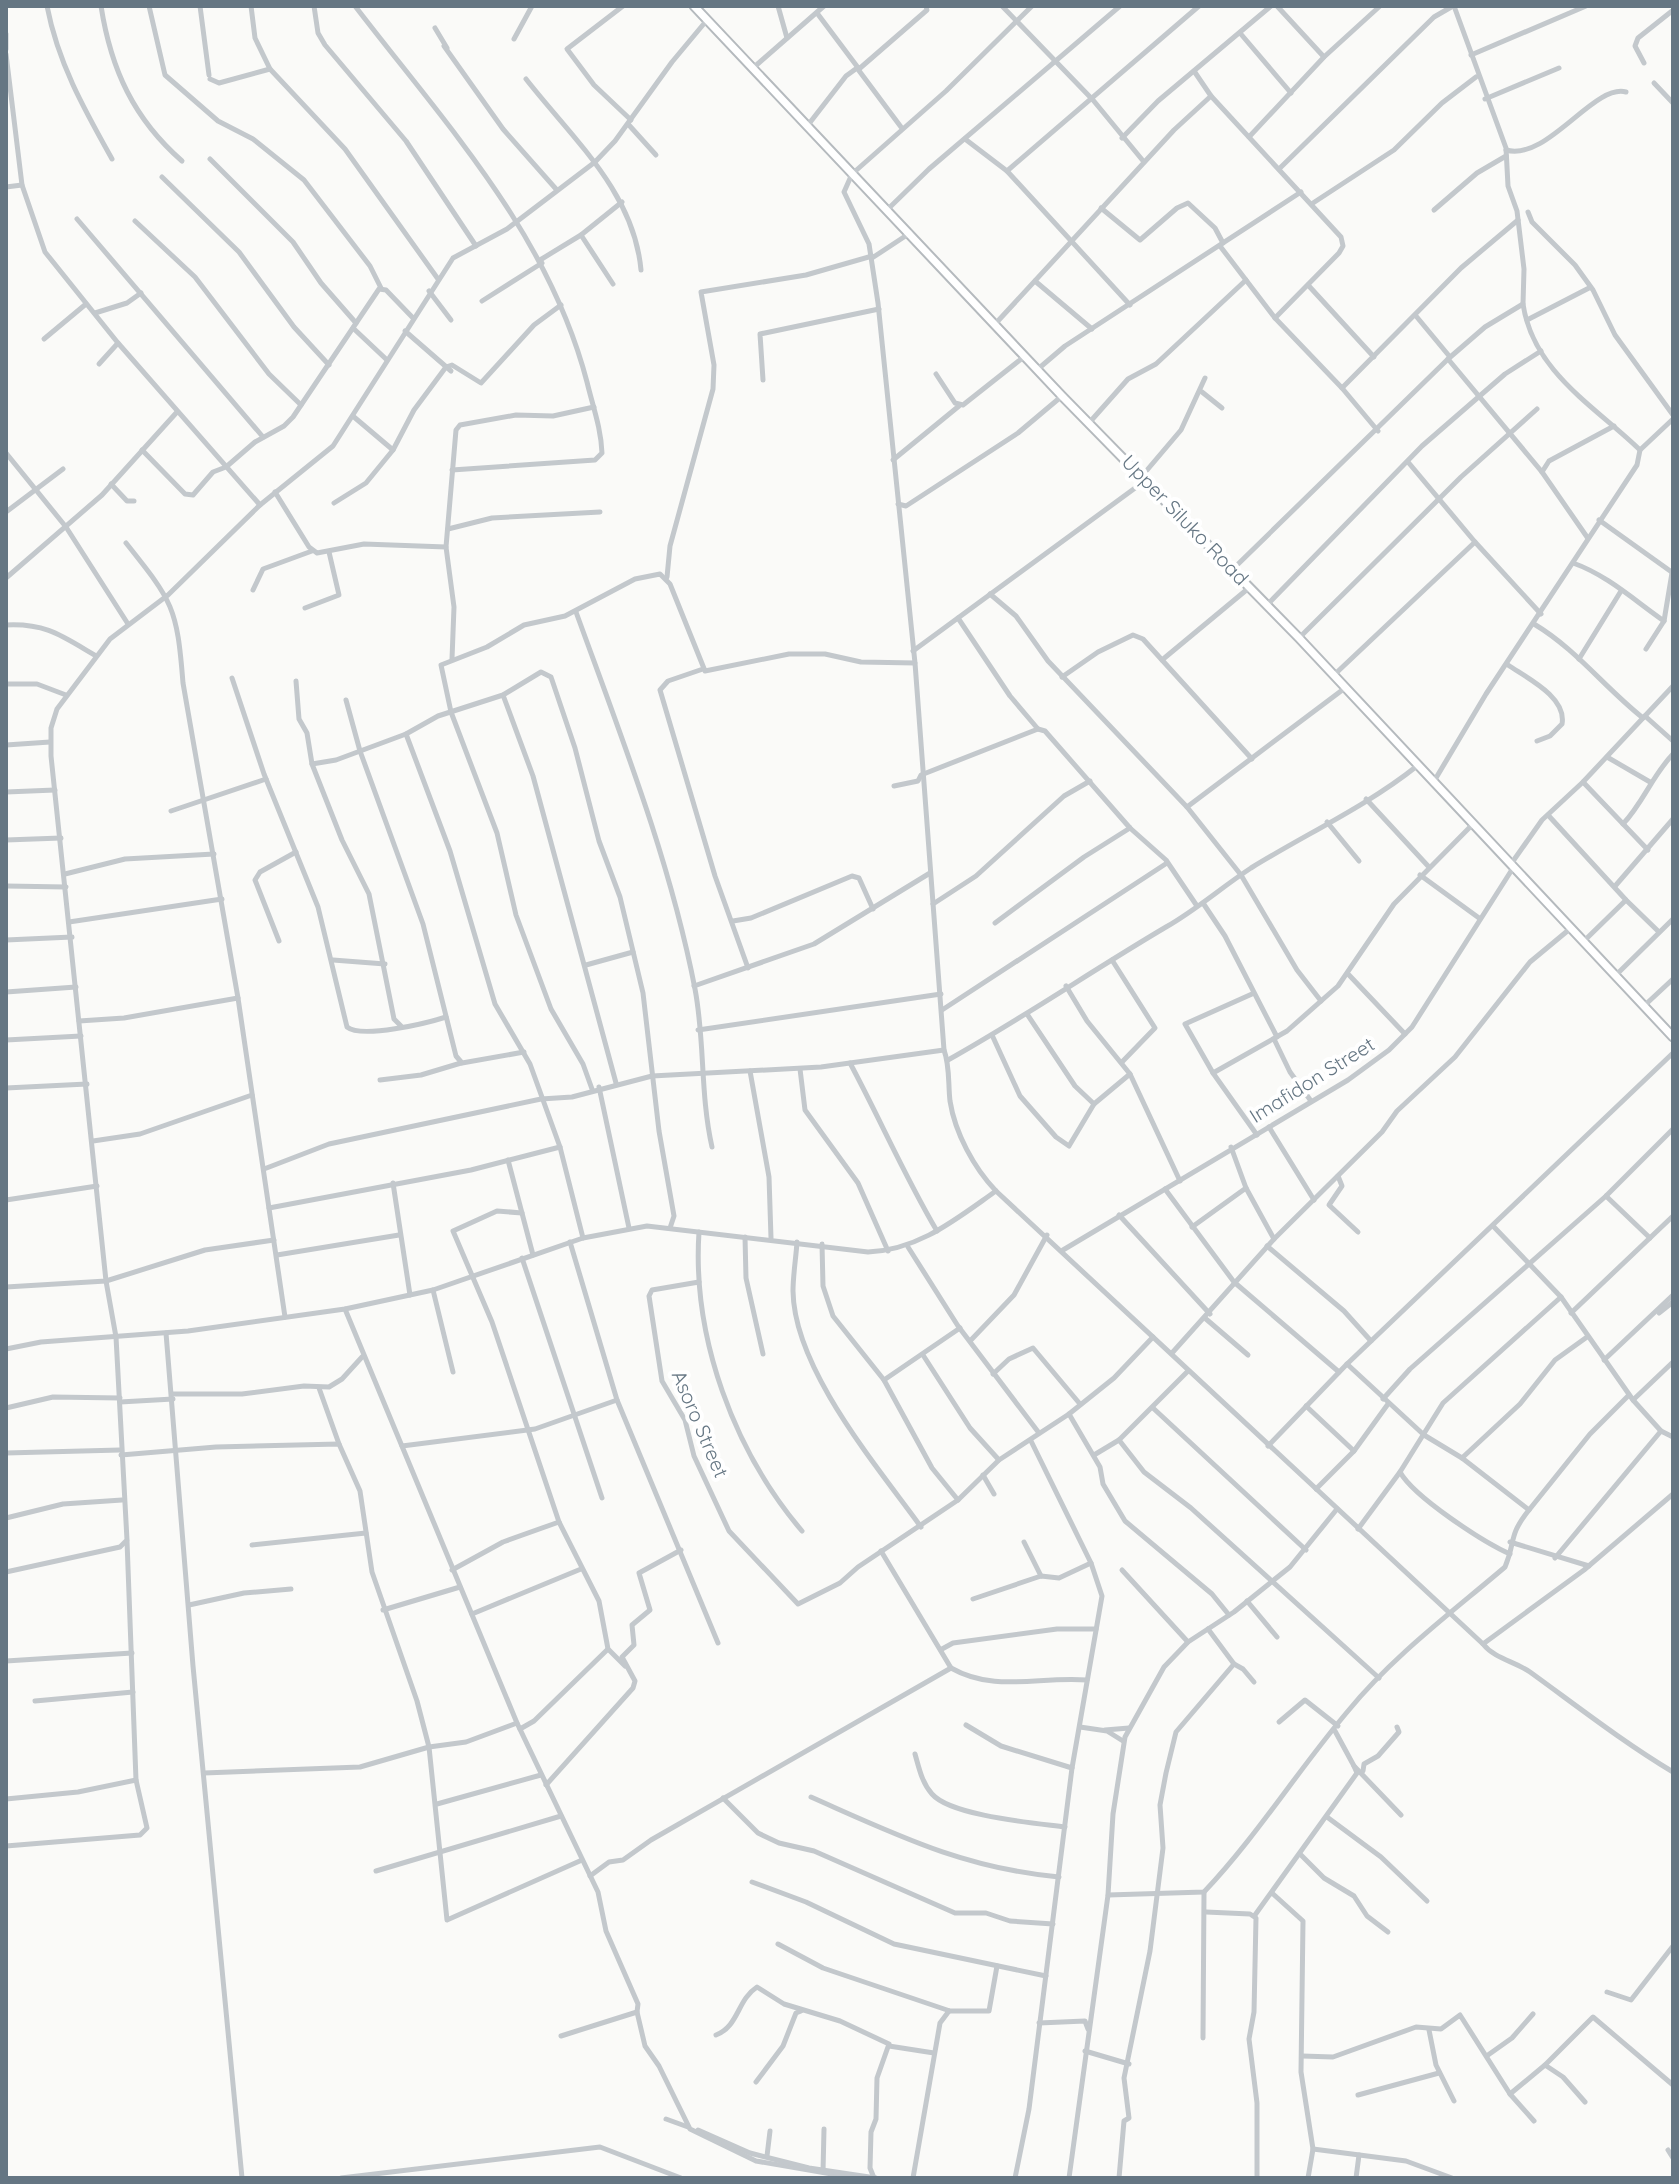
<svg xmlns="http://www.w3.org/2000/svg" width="1679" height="2184" font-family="Quicksand,sans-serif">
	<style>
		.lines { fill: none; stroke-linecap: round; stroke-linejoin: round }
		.primary-casing { stroke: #b5babe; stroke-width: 11 }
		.street { stroke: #c3c8cc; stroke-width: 5 }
		.primary { stroke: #fff; stroke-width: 7 }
		.labels { text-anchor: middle; stroke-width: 8; stroke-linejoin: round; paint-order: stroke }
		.street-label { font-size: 20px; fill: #657683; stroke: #fff }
	</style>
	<rect width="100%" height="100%" fill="#fafaf8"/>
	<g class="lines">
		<defs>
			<polyline id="primary" points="694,6 1062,396 1299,638 1673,1037"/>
		</defs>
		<!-- primary casing -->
		<use href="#primary" class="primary-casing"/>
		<!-- street -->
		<g class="street">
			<path d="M47,6C58,63 84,109 112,159"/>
			<path d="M101,6C111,70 134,119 182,161"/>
			<polyline points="149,6 165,75 218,121 253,139 304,180 370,266 381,288"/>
			<polyline points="200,6 209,75"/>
			<polyline points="251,6 255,38 270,69 345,149 438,279"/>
			<polyline points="314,6 318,33 325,45 406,141 476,246"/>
			<path d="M355,6C447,126 548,233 587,382C593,407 601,428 602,453L595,460L452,470"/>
			<polyline points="623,6 567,49 594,85 631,120"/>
			<polyline points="778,6 787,38"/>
			<polyline points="1002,6 1093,100 1144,162"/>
			<path d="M1032,6L946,91L852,174L844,192L869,244L878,303L915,663L944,1050C950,1066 948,1084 950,1101C955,1133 974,1168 996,1191L1483,1644L1584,1570L1673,1494"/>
			<polyline points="1277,6 1324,57"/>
			<polyline points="1454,6 1506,148 1508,186 1517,211 1524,269 1523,304"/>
			<polyline points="817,13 859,69 927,10 926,6"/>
			<polyline points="435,28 447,48"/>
			<polyline points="1240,33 1291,93"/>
			<polyline points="6,34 6,49"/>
			<polyline points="514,39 532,6"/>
			<polyline points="444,46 503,129 556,189"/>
			<polyline points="6,54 22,185 45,252 118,343 260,505"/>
			<polyline points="1471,55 1586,6"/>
			<polyline points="1644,63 1635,46 1638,38 1672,11"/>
			<polyline points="753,68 824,6"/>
			<polyline points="1194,71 1211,96 1341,237 1343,246 1339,253 1275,318"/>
			<polyline points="210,79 219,83 270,69"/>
			<path d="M526,79C572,138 634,192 641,270"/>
			<polyline points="1654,83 1673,103"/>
			<polyline points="1485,99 1559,68"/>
			<polyline points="628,124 656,155"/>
			<polyline points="808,125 846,76 857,68 901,127"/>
			<polyline points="1249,137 1324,57 1380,6"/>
			<polyline points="1122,138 1158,101 1271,6"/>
			<polyline points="965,139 1007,171 1199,6"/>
			<path d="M1506,150C1547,162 1594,83 1626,92"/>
			<polyline points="210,159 293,242 321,283 356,323"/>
			<polyline points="1279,169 1434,17 1453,6"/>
			<polyline points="1007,171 1130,305"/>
			<polyline points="162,177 239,252 294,327 329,365"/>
			<polyline points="6,187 22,185"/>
			<polyline points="1313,203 1394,150 1442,103 1476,77"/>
			<polyline points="1101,208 1140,240 1177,208 1188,203 1215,228 1223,243"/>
			<polyline points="888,209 929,169 1120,6"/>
			<polyline points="1434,210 1477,173 1506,156"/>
			<polyline points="1528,212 1532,222 1575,265 1593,290 1615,335 1673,415"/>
			<polyline points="77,219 263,437"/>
			<polyline points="135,221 195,277 269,374 301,405"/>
			<polyline points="581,235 613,284"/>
			<polyline points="1220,246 1275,318 1342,388 1378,431"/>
			<polyline points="872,258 910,233"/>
			<polyline points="540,260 581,235 622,202"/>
			<polyline points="1035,281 1092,329"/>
			<polyline points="1308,285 1374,357"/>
			<polyline points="429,291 451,320"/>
			<polyline points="482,301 542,263"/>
			<polyline points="95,313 127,303 141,293"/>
			<polyline points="1416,316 1450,357"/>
			<polyline points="1527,320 1589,288"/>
			<polyline points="997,322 1174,130 1211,96"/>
			<polyline points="353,328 387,360"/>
			<polyline points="405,331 451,371"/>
			<polyline points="44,339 86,304"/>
			<polyline points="1448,359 1542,472 1587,537"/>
			<polyline points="99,364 118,343"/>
			<polyline points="1038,369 1065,346 1301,192"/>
			<polyline points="936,374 955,403 963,405 1025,356"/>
			<polyline points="763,380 760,334 879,309"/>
			<polyline points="1342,388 1461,268 1518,220"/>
			<polyline points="1202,392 1222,408"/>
			<polyline points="354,417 393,450 414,410 446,367 452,365 481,383 534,325 561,305"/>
			<polyline points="1089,423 1128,379 1156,364 1246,280"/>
			<polyline points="142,450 185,494 193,495 213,472 226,467 255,442 284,426 293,417 379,289 386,290 413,318"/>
			<polyline points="6,453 66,527 128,624"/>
			<polyline points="893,460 959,406"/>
			<polyline points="1542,472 1549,461 1614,426"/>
			<polyline points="1142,476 1181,430 1205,378"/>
			<polyline points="111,484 127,501 134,501"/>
			<polyline points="275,492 309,547 317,553 364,544 446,547 454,607 452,659"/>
			<polyline points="334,503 366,483 393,450"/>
			<polyline points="898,504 906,506 1018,433 1062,396"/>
			<polyline points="6,512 63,469"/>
			<polyline points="1599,520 1673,573"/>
			<polyline points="448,529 492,518 600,512"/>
			<polyline points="1475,542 1541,614"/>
			<path d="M126,543C173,602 177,607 183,683L238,998L285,1317"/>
			<polyline points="446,547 456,430 460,425 516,415 553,416 594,407"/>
			<path d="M1573,563C1607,575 1634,600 1664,621"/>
			<path d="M1233,569L1448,359L1485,327L1523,304C1533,372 1596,407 1640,450"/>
			<polyline points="667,577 670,546 713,389 714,365 701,292 806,275 872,256"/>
			<polyline points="6,578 102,495 177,412"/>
			<polyline points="253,590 263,569 312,551"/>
			<polyline points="990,594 1016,616 1048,661 1187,807 1241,875 1297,970 1321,1001"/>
			<polyline points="1267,605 1422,446 1505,374 1541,351"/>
			<polyline points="305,608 339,595 329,552"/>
			<path d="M576,612C621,736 670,860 695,989C705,1041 700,1094 712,1147"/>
			<polyline points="958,618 1010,696 1038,729"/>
			<path d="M1534,624C1576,649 1605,688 1643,718"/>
			<path d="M6,625C46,623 62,636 96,656"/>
			<polyline points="1299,638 1461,477 1537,409"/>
			<polyline points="1646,649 1664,621 1672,573"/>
			<polyline points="913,651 1146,480"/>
			<polyline points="1579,659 1621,591"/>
			<polyline points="1162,660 1252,759"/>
			<path d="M1508,665C1527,678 1567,697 1562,724L1550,736L1537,741"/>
			<polyline points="703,669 668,681 660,690 715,876 748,968"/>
			<polyline points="1334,675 1475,542 1408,462"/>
			<polyline points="1062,677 1098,652 1133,635 1143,639 1162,660 1250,587"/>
			<path d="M232,678L264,774L318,907L347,1027C362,1039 427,1023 446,1017"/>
			<polyline points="296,681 299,719 307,733 312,764 342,840 369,894 394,1019 401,1026"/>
			<polyline points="6,684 37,684 66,695"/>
			<polyline points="503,695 533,776 616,1083"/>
			<polyline points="346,700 360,751 423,924 456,1056 462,1063 524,1052"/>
			<polyline points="1645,716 1673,741"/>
			<polyline points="6,745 50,742"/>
			<polyline points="1607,757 1650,782"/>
			<polyline points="312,764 336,760 406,734"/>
			<polyline points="1583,782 1648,850"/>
			<polyline points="1433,783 1486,694 1637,465 1640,450 1673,419"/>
			<polyline points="894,786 918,781 921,775 1038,729 1045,731 1130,828 1166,860 1197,906"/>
			<polyline points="6,792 55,790"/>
			<polyline points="1366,799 1428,866"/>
			<polyline points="1187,807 1345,688"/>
			<polyline points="171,811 266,779"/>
			<polyline points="1548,815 1626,900 1585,940"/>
			<polyline points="1327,822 1359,861"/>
			<path d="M1623,824C1643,803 1652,776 1673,754"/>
			<polyline points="6,840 61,838"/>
			<polyline points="1511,864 1542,820 1583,782 1673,686"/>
			<polyline points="65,874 125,859 214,854"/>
			<polyline points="1420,875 1479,918"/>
			<polyline points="1616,885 1673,819"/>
			<polyline points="6,886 66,887"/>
			<polyline points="1626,900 1659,932"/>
			<polyline points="1203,903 1225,936 1277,1037"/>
			<polyline points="933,904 976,876 1064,796 1090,781"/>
			<polyline points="733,921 751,918 852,876 859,878 873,909"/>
			<polyline points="69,922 222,899"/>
			<polyline points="995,923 1084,857 1130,828"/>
			<polyline points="6,940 72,937"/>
			<polyline points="279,941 255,880 260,872 296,852"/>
			<polyline points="333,960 385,964"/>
			<polyline points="1112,960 1155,1028 1122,1062"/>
			<polyline points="586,965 633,952"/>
			<polyline points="1349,975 1405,1034"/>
			<polyline points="1616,975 1673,919"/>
			<polyline points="694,986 814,944 930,873"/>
			<polyline points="1066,986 1087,1021 1130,1074 1180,1181"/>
			<polyline points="6,992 76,987"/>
			<polyline points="1645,1005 1673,979"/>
			<polyline points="942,1010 1167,863"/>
			<polyline points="1027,1014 1075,1086 1094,1104"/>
			<polyline points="79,1021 124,1018 238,998"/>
			<polyline points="698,1030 941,994"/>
			<polyline points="992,1035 1020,1096 1056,1137 1069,1146 1094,1104 1130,1074"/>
			<polyline points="1274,1039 1290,1072 1311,1101"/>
			<polyline points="6,1040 81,1036"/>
			<path d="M948,1060C1023,1018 1093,970 1166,927C1196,910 1222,887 1251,868C1306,834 1367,806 1417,766"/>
			<path d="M850,1063C880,1119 905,1177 937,1231"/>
			<polyline points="800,1069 805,1110 858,1183 888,1251"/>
			<polyline points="750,1071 769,1177 771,1238"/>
			<polyline points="1213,1073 1185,1024 1252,994"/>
			<polyline points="380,1080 421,1075 461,1063"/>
			<polyline points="599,1087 629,1228"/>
			<polyline points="6,1088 87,1084"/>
			<polyline points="592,1089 583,1064 551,1009 516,915 497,833 451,712 441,665 487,647 524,625 565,616 635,579 660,574 670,584 705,671 789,654 825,654 861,662 915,663"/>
			<polyline points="1269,1127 1314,1200"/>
			<polyline points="1257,1135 1213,1073 1287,1031 1338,986 1394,904 1472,825"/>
			<polyline points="93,1141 140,1134 252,1095"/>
			<polyline points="1231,1147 1246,1188 1274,1239"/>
			<polyline points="508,1160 533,1255"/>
			<polyline points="264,1169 329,1144 541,1099 572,1097 652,1076 821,1067 944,1050"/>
			<polyline points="1338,1176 1342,1186 1329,1205 1358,1232"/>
			<polyline points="393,1183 410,1295"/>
			<polyline points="1165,1189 1234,1282 1339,1372"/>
			<polyline points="1606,1196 1650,1238"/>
			<polyline points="6,1200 97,1186"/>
			<polyline points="269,1208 471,1170 560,1147"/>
			<polyline points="522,1213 497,1211 453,1231 492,1322 559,1522 599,1601 608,1649 625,1666"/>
			<polyline points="1119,1215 1210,1314"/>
			<polyline points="1192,1227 1246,1188"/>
			<polyline points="1494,1227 1561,1297 1633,1400 1661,1431"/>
			<path d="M699,1232C692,1338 734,1451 802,1531"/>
			<polyline points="745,1237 746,1278 763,1354"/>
			<polyline points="583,1238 560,1147 530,1064 495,1004 450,851 406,734 438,716 503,695 541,672 551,677 575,748 599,841 620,897 643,993 659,1131 674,1216 670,1228"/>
			<polyline points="570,1242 617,1400 718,1643"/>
			<path d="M797,1242C796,1258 793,1275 793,1291C794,1369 877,1466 921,1527"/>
			<polyline points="822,1244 823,1286 833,1316 884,1380 932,1468 958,1500"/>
			<polyline points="1267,1246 1344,1311 1371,1341"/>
			<polyline points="908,1247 958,1326 1039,1433"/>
			<polyline points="1063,1250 1348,1080 1389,1050 1412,1027 1513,868"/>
			<polyline points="277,1255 399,1235"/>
			<polyline points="522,1258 602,1498"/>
			<polyline points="699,1282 652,1290 649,1296 662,1381 685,1420 694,1456 729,1531 798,1604 840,1583 858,1567 958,1500 999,1460 1069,1414 1114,1378 1153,1337"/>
			<polyline points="6,1287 106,1281 205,1250 274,1240"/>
			<polyline points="433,1290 453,1372"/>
			<polyline points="345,1309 517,1723 598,1892 606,1931 638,2004 637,2012 561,2036"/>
			<polyline points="1571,1313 1673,1216"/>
			<polyline points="1659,1313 1673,1302"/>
			<polyline points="1206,1319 1248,1355"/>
			<polyline points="166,1333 193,1666 242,2178"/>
			<polyline points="971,1340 1014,1295 1047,1235"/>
			<path d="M6,1349L41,1342L188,1331L345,1309L433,1290L583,1238L647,1226L868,1252C919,1250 956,1219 996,1191"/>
			<polyline points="1172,1353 1274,1239 1382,1132 1397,1111 1455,1057 1530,962 1571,928"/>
			<polyline points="923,1355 970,1428 999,1460"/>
			<polyline points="1604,1360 1673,1295"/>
			<polyline points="1347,1364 1424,1435 1462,1458 1529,1510 1590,1434 1629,1395"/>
			<polyline points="993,1374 1009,1359 1033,1348 1080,1404"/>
			<polyline points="884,1380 960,1328"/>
			<polyline points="319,1388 339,1444"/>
			<polyline points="173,1394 242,1394 304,1386 329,1387 342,1379 362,1357"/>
			<polyline points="1383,1399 1410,1369 1606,1196 1673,1129"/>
			<polyline points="1633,1400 1673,1362"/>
			<polyline points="120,1402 173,1399"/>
			<polyline points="1306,1406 1354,1451"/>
			<polyline points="6,1408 53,1397 120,1398"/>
			<polyline points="1153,1408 1306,1550"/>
			<polyline points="1069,1414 1100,1467 1103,1484 1125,1521 1212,1594 1229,1615"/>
			<polyline points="1119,1440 1144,1472 1191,1508 1379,1678"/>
			<polyline points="402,1446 535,1429 617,1400"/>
			<polyline points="1268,1446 1347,1364 1673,1053"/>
			<polyline points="6,1453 120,1450"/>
			<polyline points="121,1455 216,1447 339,1444 360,1491 372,1572 417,1701 429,1747 447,1920 582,1860"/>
			<polyline points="1094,1455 1119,1440 1188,1371"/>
			<polyline points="1462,1458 1520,1404 1555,1360 1587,1337"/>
			<polyline points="983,1475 994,1494"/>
			<polyline points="1316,1489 1354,1451 1388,1404"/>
			<polyline points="6,1518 63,1504 122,1500"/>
			<polyline points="1358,1529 1400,1472"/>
			<polyline points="1024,1542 1041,1576"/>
			<polyline points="1510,1542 1589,1566"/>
			<polyline points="252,1545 366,1533"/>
			<polyline points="881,1551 951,1668"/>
			<path d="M1510,1554C1483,1542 1414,1497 1400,1472L1443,1403L1561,1297"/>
			<polyline points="1555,1558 1661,1431 1673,1437"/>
			<polyline points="452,1570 503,1542 559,1522"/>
			<polyline points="1122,1570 1188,1642"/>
			<polyline points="6,1572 120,1547 127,1540 116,1337 106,1281 51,756 51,728 57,709 110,639 168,595 260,505 333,446 453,258 507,229 595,162 615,141 672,62 707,20"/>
			<polyline points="973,1599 1041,1576 1059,1578 1091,1563"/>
			<polyline points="1247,1601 1277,1637"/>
			<polyline points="189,1605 244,1593 291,1589"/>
			<polyline points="383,1610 460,1587"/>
			<polyline points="472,1614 581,1569"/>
			<path d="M1483,1644C1495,1659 1514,1661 1530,1672C1577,1706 1623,1742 1673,1772"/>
			<polyline points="942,1649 953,1643 1057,1629 1096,1629"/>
			<polyline points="6,1661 132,1653"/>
			<polyline points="1234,1664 1243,1669 1254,1682"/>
			<polyline points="35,1701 133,1692"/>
			<polyline points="1279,1722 1305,1700 1338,1726"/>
			<polyline points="966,1725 1001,1746 1072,1768"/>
			<polyline points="1080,1727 1107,1731 1123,1741"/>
			<polyline points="520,1729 534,1721 608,1649"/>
			<polyline points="1105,1730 1129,1728"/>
			<polyline points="1335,1731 1354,1766 1401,1815"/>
			<path d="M915,1754C919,1768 922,1783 932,1794C951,1816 1035,1823 1065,1827"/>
			<polyline points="1363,1771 1364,1764 1378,1756 1399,1732 1397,1727"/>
			<polyline points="204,1773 360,1767 429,1747 466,1742 517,1723"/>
			<polyline points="546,1785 633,1688 635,1681 622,1657 634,1645 632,1625 650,1610 639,1573 681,1550"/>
			<path d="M811,1797C897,1835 963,1868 1059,1877"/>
			<polyline points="723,1798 758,1833 779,1843 814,1851 955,1913 986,1913 1010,1921 1053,1924"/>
			<polyline points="6,1799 78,1792 136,1780"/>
			<polyline points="437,1804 541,1775"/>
			<polyline points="1327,1817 1381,1857 1427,1901"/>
			<polyline points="6,1846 140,1835 147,1828 136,1780 127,1541"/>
			<polyline points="1301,1855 1324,1878 1354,1896 1367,1916 1388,1932"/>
			<polyline points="376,1871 561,1816"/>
			<path d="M590,1876L609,1862L623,1860L651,1840L951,1668C995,1693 1038,1676 1087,1680"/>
			<polyline points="752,1882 806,1902 894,1944 1046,1976"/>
			<polyline points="1272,1893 1303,1921 1301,2072 1313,2149 1308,2178"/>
			<path d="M1108,1895L1204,1892C1257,1836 1298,1770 1348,1711C1393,1656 1451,1613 1505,1567C1516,1541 1508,1536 1529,1510"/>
			<polyline points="1206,1912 1250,1914 1256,1918 1254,2012 1249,2039 1257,2103 1257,2178"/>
			<polyline points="1255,1915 1357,1773 1354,1766"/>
			<polyline points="778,1944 823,1968 950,2011 989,2011 997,1966"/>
			<polyline points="1607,1992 1631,2000 1673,1946"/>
			<polyline points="637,2012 645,2046 659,2066 690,2129 756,2161 855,2178"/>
			<polyline points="1039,2023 1085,2021 1088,2029"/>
			<polyline points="1429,2030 1436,2065 1454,2101"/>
			<path d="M716,2035C739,2026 737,2000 757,1987L784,2004L840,2021L889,2044L877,2078L876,2119L871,2132L870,2168L874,2178"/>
			<polyline points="1203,2038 1204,1892"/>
			<polyline points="889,2046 934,2053"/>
			<polyline points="1085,2051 1129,2064"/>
			<polyline points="1488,2055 1512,2038 1533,2014"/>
			<polyline points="1302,2056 1333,2057 1416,2027 1441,2029 1460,2015 1510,2094 1545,2065 1563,2077 1585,2102"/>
			<polyline points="1545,2065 1593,2017 1673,2085"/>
			<polyline points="756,2082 783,2046 796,2013 801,2011"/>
			<polyline points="1510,2094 1534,2121"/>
			<polyline points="1358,2095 1439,2073"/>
			<polyline points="666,2119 688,2127"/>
			<polyline points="698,2130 750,2153 809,2168 876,2178"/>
			<polyline points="1313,2149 1406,2161 1452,2178"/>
			<polyline points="1668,2150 1673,2158"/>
			<polyline points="767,2156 770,2131"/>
			<polyline points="823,2172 824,2129"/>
			<polyline points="341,2178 600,2147 681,2178"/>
			<polyline points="913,2178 940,2023 949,2011"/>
			<polyline points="1015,2178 1029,2109 1072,1768 1102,1596 1091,1563 1031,1441"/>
			<polyline points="1069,2178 1108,1895 1113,1814 1125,1737 1164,1667 1188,1642 1234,1612 1290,1567 1337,1509"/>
			<polyline points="1119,2178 1124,2121 1129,2118 1124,2078 1150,1951 1163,1848 1160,1805 1166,1773 1176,1732 1234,1664 1208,1629"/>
			<polyline points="1356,2178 1359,2155"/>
		</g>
		<!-- primary -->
		<use href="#primary" class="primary"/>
	</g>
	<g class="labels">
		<!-- street labels -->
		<g class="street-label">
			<text transform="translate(1185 520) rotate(46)" y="7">Upper Siluko Road</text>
			<text transform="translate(1312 1080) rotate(-32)" y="7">Imafidon Street</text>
			<text transform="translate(700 1424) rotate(67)" y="7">Asoro Street</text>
		</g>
	</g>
	<!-- border -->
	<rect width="1679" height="2184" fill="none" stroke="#657683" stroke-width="16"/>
</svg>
